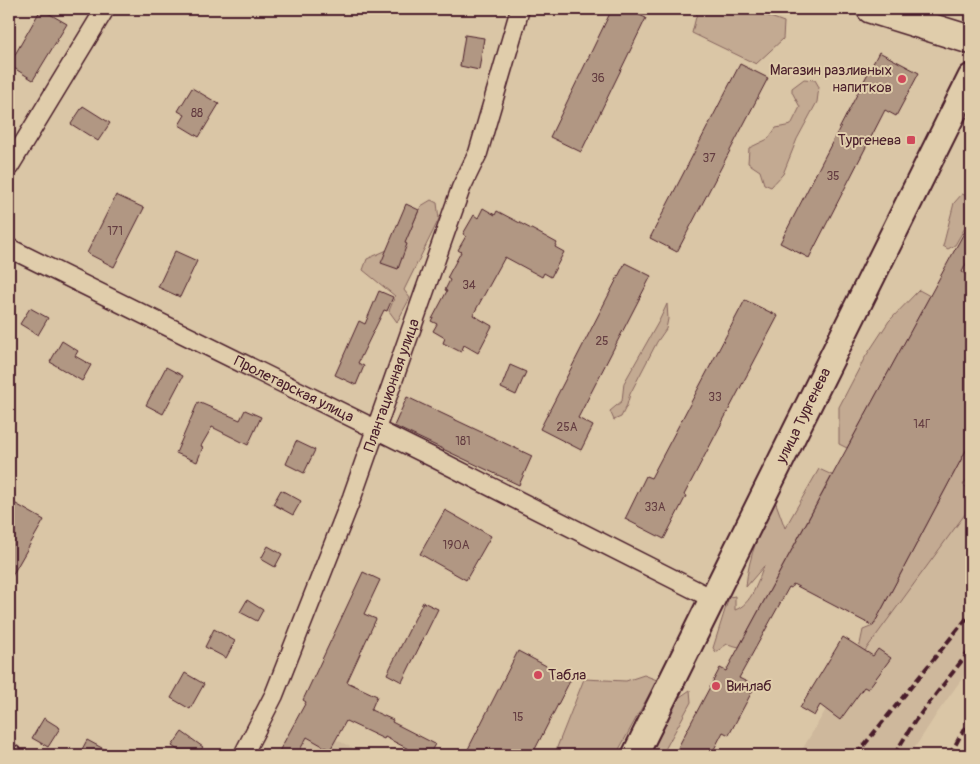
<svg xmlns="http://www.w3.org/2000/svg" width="980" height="764" font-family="Pangolin,sans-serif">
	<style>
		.built { fill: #ceb89c }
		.green { fill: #c3aa92; stroke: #86645e }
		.building { fill: #b19783; stroke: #4a1f2b }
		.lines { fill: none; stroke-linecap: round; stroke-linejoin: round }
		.street-casing { stroke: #4a1f2b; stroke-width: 21 }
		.secondary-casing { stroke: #4a1f2b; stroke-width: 29 }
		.primary-casing { stroke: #4a1f2b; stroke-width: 31 }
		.street { stroke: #e0cdab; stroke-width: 18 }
		.secondary { stroke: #e0cdab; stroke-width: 25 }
		.primary { stroke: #e0cdab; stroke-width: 28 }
		.rail { stroke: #4a1f2b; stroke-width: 4; stroke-dasharray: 8 4; stroke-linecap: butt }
		.poi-dot { fill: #d1495b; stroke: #e0cdab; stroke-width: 2 }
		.labels { text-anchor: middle; stroke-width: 4; stroke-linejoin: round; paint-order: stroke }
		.number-label { font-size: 12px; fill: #643d41 }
		.poi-label { font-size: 15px; fill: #4a1f2b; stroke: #e0cdab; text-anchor: end }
		.street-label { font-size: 15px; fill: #4a1f2b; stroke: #e0cdab }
	</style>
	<rect width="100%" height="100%" fill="#dac6a6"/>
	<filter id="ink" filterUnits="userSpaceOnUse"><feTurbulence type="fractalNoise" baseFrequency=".02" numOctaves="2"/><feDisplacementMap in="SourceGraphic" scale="10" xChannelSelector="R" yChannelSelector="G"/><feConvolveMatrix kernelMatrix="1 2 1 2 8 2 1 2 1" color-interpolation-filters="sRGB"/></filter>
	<g filter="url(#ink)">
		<!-- built -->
		<g class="built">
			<polygon points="971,506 971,666 938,712 910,755 799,755 844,679"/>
			<polygon points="307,737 329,750 335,739 366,755 297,755"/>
		</g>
		<!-- green -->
		<g class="green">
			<polygon points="698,9 749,9 784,22 783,39 756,64 692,33"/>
			<polygon points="804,79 815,80 819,87 817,102 797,139 783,174 771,187 764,184 760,171 748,163 749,148 768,139 776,128 791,125 800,107 792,92 792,88"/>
			<polygon points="962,194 967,196 971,195 971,217 955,245 948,249 943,246 954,203"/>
			<polygon points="431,200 437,203 439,219 404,290 410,298 397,322 389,311 395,296 363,270 367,259 405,242 421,206"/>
			<polygon points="919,290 930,296 847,448 839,444 839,407 864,359 889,321"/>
			<polygon points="667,304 668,319 666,329 657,342 630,394 627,405 621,417 614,420 610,411 622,401 624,383 659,321"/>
			<polygon points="971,441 971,473 963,485 971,490 971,506 856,663 863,630 873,626"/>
			<path d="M819,469L832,475L739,647L727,644L716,652L713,648L729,597L735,596V610C752,604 758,581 764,566L746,587C748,556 762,526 774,498L785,528Z"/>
			<polygon points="644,675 657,680 616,755 554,755 584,679 626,681"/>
			<polygon points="690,690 691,702 662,755 649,755 663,730 677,699"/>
		</g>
		<!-- building -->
		<g class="building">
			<polygon points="41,9 67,24 33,80 9,65"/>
			<polygon points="612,9 626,9 646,18 581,152 550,137"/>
			<polygon points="465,35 484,38 479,70 460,66"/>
			<polygon points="879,52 919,73 896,116 885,110 809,258 780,243"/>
			<polygon points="740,64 768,78 677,252 650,238"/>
			<polygon points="192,88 219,104 199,137 179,125 185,115 178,111"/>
			<polygon points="83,106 110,123 98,141 71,124"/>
			<polygon points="116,195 144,208 114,267 87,253"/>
			<polygon points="406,204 419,210 405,243 407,244 398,269 381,263"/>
			<polygon points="483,208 495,215 497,211 537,232 557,243 555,247 564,252 551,277 544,273 542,277 505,257 473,315 492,326 478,353 464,345 461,352 443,343 445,338 433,331 437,324 431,321 447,291 445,290 450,280 447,278 461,252 458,250 466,236 463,234 474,215 478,218"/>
			<polygon points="971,220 971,254 962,272 971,278 971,441 873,626 793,584 791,588 789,587 739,678 755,686 729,735 723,732 711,755 674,755 720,668 726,671"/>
			<polygon points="175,251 197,261 180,297 158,287"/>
			<polygon points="625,263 651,276 578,418 593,426 581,450 540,429"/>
			<polygon points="379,291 393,297 387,311 384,310 358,363 364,366 356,385 335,375 359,321 365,324"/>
			<polygon points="745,300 778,316 684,495 686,496 664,539 625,519 646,476 651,478"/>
			<polygon points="30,308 48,318 38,335 20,324"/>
			<polygon points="62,341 78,351 75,356 91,365 82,381 50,362"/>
			<polygon points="510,365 526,372 516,395 501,388"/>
			<polygon points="166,367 183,376 163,414 146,405"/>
			<polygon points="407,397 532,456 519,485 394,426"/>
			<polygon points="198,402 240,420 245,410 261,417 248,445 212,427 201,446 203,447 197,462 176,453"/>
			<polygon points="296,441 315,450 304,473 286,464"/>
			<polygon points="281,490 301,501 293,515 273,504"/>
			<polygon points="9,500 44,520 9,581"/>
			<polygon points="445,510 491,536 466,580 420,554"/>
			<polygon points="268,546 282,554 275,567 261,559"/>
			<polygon points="363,572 380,580 364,614 376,619 347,682 377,696 371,710 393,720 392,722 435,744 429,755 420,755 385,737 384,739 346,721 330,750 307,737 297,755 277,755 306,702 303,700"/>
			<polygon points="247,600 263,610 257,621 240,612"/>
			<polygon points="423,602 438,609 402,682 387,674"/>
			<polygon points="214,629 235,641 226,658 205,647"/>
			<polygon points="843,637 873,656 878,649 891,658 868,689 864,687 840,720 820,705 814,716 800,708"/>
			<polygon points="518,651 571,679 532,755 465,755"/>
			<polygon points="185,673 204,684 190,709 171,698"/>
			<polygon points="44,718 60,728 48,747 32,738"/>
			<polygon points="182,732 203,747 197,755 185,755 172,746"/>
			<polygon points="87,740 115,755 79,755"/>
		</g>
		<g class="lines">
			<defs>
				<g id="street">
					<polyline points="9,167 105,9"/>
					<path id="s1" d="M9,248L434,458L713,599"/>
					<polyline points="9,753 13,755"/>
					<path id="s2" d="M243,755L274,695L352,497L461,188L478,153L520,9"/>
				</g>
				<g id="secondary">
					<path id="s3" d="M635,755L971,77"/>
				</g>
				<polyline id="primary" points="871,9 971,40"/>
			</defs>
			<!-- street casing -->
			<use href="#street" class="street-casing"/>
			<!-- secondary casing -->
			<use href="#secondary" class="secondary-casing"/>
			<!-- primary casing -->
			<use href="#primary" class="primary-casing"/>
			<!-- street -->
			<use href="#street" class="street"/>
			<!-- secondary -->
			<use href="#secondary" class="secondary"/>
			<!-- primary -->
			<use href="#primary" class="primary"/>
			<!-- rail -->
			<g class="rail">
				<polyline points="856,755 971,613"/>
				<polyline points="894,755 915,721 971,649"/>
				<polyline points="950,755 971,716"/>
			</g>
		</g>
	</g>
	<!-- markers -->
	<g class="poi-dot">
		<circle cx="902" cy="79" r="5"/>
		<rect x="906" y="135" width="10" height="10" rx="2.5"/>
		<circle cx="538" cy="675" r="5"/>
		<circle cx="716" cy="686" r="5"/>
	</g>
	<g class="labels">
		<!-- number labels -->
		<g class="number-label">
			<text x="598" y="82">36</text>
			<text x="197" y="117">88</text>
			<text x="709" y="162">37</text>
			<text x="833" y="180">35</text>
			<text x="115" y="235">171</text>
			<text x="469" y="289">34</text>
			<text x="602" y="345">25</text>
			<text x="715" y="401">33</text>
			<text x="922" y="428">14Г</text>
			<text x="567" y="431">25А</text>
			<text x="463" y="445">181</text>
			<text x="655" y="511">33А</text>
			<text x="456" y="549">190А</text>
			<text x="518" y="721">15</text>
		</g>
		<!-- poi labels -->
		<g class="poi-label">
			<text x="892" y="75">Магазин разливных<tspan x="892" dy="17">напитков</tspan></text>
			<text x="901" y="145">Тургенева</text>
			<text x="548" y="680" text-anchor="start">Табла</text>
			<text x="726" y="691" text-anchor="start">Винлаб</text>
		</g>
		<!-- street labels -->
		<g class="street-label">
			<text dy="5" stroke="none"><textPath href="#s2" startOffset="399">Плантационная улица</textPath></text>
			<text dy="5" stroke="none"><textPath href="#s1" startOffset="318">Пролетарская улица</textPath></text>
			<text dy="5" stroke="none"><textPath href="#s3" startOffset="379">улица Тургенева</textPath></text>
		</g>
	</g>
	<!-- margin -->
	<rect width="980" height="764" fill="none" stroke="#e0cdab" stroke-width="30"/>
	<rect x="15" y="15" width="950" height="734" fill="none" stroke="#4a1f2b" stroke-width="2" filter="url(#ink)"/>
</svg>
